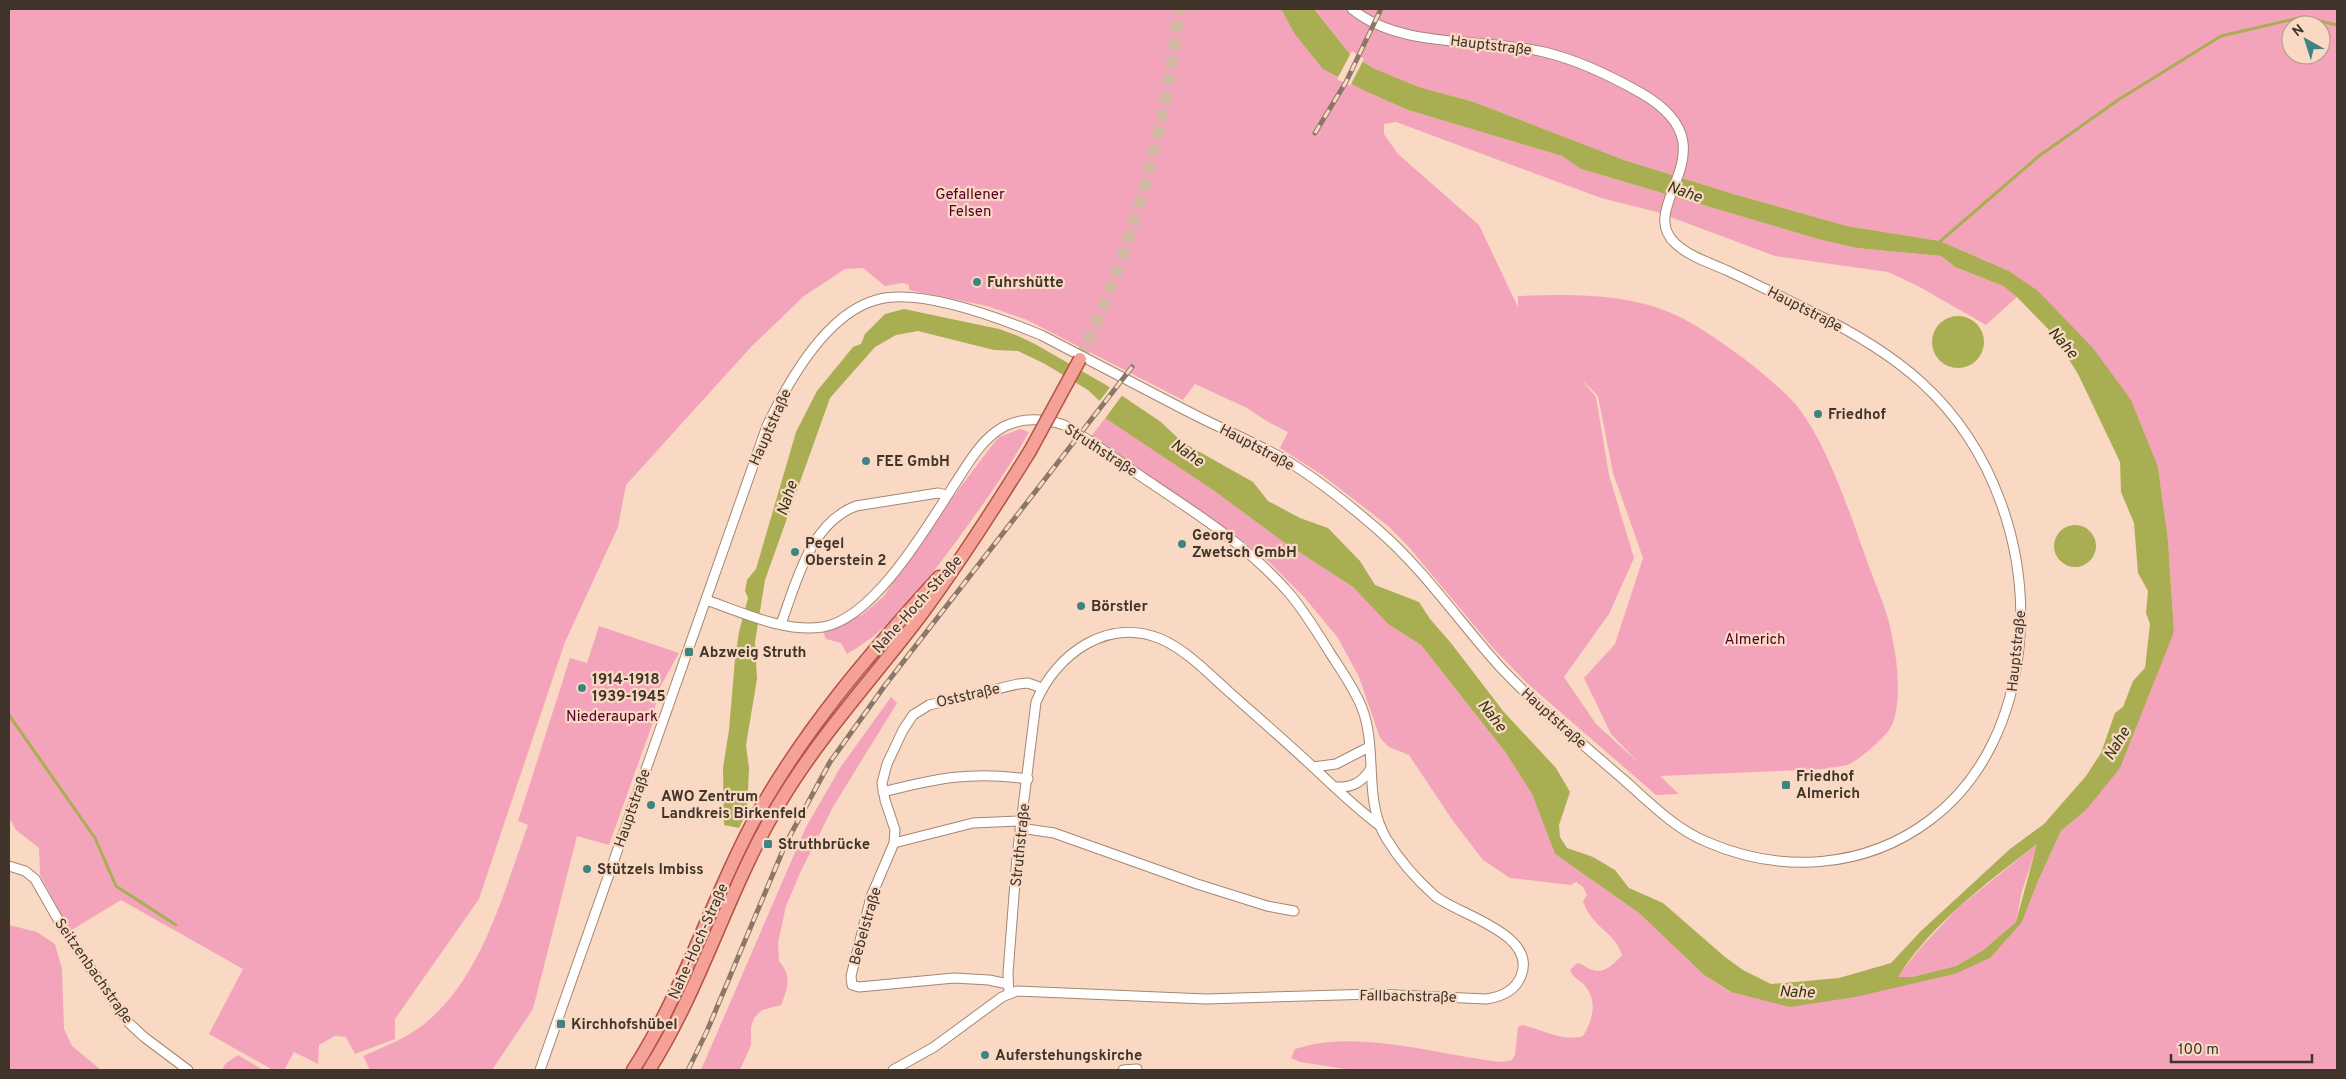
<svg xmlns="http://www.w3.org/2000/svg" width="2346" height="1079" font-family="Overpass,sans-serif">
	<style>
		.green { fill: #f4a4ba; fill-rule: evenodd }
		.water { fill: #aaae53; fill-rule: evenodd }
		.pier { fill: #f9d9c3 }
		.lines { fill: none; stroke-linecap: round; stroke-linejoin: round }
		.stream { stroke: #aaae53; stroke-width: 3 }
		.primary-tunnel { stroke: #d4b8a5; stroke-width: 12; stroke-dasharray: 12 6; stroke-linecap: butt }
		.minor-casing { stroke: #a48772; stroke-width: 11 }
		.primary-casing { stroke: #b25346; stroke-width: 15 }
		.minor { stroke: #fff; stroke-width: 9 }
		.primary { stroke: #f5a198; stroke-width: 12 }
		.rail-casing { stroke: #8b7768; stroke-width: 5 }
		.rail { stroke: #f9d9c3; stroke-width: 3; stroke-dasharray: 9; stroke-linecap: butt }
		.primary-bridge-casing { stroke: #b25346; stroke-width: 15; stroke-linecap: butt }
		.primary-bridge { stroke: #f5a198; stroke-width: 12 }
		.poi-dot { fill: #3c8583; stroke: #f9d9c3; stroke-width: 2 }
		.labels { text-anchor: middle; stroke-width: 4.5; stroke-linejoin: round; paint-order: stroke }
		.street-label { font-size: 15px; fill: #40342b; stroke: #f9d9c3 }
		.park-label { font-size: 15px; fill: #530027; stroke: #f9d9c3 }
		.poi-label { font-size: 15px; font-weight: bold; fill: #40342b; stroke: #f9d9c3; text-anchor: start }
		.water-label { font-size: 16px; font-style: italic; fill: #33340d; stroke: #f9d9c3 }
	</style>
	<rect width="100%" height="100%" fill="#f9d9c3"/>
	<!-- green -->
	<g class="green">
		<path d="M9,9H1281L1294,33L1367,92L1408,110L1562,156L1581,169L1818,239L1856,248L1941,256L1955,267L2003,286L2017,297L1986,325L1918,286L1888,272L1775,256L1657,212L1601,198L1396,122L1384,124V134L1398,154L1479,225L1518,307V296C1573,294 1634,293 1684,319C1716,336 1779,382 1800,410C1828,447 1851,516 1867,561C1874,581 1883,601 1889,622C1896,653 1903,691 1893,723C1888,736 1862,757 1850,764C1842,767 1832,767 1824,769L1660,776L1679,794L1656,795L1528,684L1493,648L1408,546L1387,525L1322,475L1280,448L1288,432L1268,422L1247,408L1195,384L1183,400L1027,320L987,306L909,290V285L903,283L885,286L863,268L845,269L804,296L751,347L626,485L618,527L565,642L479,899L395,1019V1039L355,1054L346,1037L335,1036L319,1045L318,1064L294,1052L284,1070H273L209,1034L243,969L121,900L70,931L40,875L39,848L16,830L9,818ZM1581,379L1598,396L1613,473L1643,558L1615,644L1584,678L1611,734L1638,762L1596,724L1564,677L1609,614L1634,558L1609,475L1596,397Z"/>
		<path d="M1314,9H2337V1070H1352L1300,1062L1291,1058L1295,1049C1357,1028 1437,1055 1502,1062L1512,1060L1515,1055L1518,1027L1522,1025C1543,1029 1561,1042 1583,1036C1592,1021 1598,1003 1586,987C1581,980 1573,979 1570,970L1577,963C1584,964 1587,969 1593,970C1605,974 1615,963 1622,955C1616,933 1591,927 1583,901L1587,895L1583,887L1576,882L1571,885L1510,878L1483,860L1453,821L1409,755L1389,747L1380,738L1359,677L1338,638L1304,597L1269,562L1234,534L1090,438L1105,418L1213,490L1282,541L1353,587L1388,624L1421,645L1506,753L1532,794L1555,854L1639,913L1704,975L1730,992L1906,985L1955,974L2022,922L2038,881L2061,831L2087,809L2174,632L2168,540L2158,467L2009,271L1940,241L1847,226L1737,195L1624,160L1474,102L1419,87L1373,68L1349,53ZM2291,25H2321V55H2291Z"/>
		<path d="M1020,429L1029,432C1007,472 981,507 955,543C924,584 892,629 847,654L841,643L826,639L823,632L862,615L884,596L924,535L990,448L999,437Z"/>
		<path d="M599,626L679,653L658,691L652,725L609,845L577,836L533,1009L492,1070H370L363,1056C378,1049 394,1043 408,1035C478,994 502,896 528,825L518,821L570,658L587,663Z"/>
		<path d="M891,697L897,703L833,807L801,871L786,906L778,943L779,961C792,976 788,988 781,1005L762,1010L754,1018L751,1027V1045L740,1070H701L806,827L840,768Z"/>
		<polygon points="2038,843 2022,891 2016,922 1982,951 1956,966 1912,977 1897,977 1922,946 1959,907"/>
		<polygon points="9,925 37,932 55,944 62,969 64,1029 72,1046 101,1070 9,1070"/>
		<polygon points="238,1055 263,1070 222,1070 225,1064"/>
	</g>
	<!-- water -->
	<g class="water">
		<path d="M1281,9H1314L1349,53L1373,68L1419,87L1474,102L1624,160L1737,195L1847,226L1940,241L2009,271L2038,291L2093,348L2131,400L2158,467L2168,540L2174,632L2120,768L2087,809L2061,831L2038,881L2022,922L1990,958L1955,974L1855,997L1790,1007L1731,992L1704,975L1639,913L1555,854L1532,794L1506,753L1421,645L1388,624L1353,587L1282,541L1213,490L1105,418L1109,410L1088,390L1045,364L1018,351L994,350L918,331L896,335L875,347L830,398L765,580L755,642L757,679L746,745L749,768L747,812L739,828L724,825L723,768L729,730L735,659L739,632L748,598L745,591L747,580L756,569L796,432L817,391L853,347L861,344L865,334L885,314L904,309L999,329L1016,335L1035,344L1106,385L1161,422L1182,442L1253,482L1268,501L1300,518L1328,528L1360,561L1375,585L1419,602L1430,619L1451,643L1503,711L1556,768L1570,792L1559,825L1560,837L1567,848L1593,857L1615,870L1629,888L1663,903L1725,957L1743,970L1771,984L1839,978L1891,963L1921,931L2010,849L2044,824L2086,776L2101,753L2115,713L2123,707L2133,681L2145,668L2150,624L2146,613L2148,591L2138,573L2134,523L2121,492L2120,462L2078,374L2052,333L2017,297L2003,286L1955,267L1941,256L1856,248L1818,239L1581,169L1562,156L1408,110L1367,92L1323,69L1294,33ZM2037,844L2016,922L1982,951L1956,966L1912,977H1898C1932,923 1987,883 2037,844Z"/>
		<circle cx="1958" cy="342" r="26"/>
		<circle cx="2075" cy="546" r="21"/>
	</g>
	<!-- pier -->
	<g class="pier">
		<polygon points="1352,51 1364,59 1350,86 1337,79"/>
		<polygon points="1111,386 1123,394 1104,420 1106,410 1098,403"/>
	</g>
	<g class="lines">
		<!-- stream -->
		<g class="stream">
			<polyline points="1937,244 2039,156 2118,100 2221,36 2303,17 2337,25"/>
			<polyline points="9,715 95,838 116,886 176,925"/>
		</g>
		<!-- primary-tunnel -->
		<path class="primary-tunnel" d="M1080,359C1133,245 1165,134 1179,9"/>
		<defs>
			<g id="minor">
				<path d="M706,600C742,612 784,633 823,627C875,618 928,525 956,482C969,462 982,438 1005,426C1024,417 1045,419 1064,425C1092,441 1118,461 1145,479C1196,513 1248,546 1289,593C1305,612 1317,632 1330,653C1341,670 1354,688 1362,708C1378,749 1363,799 1386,838C1398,858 1417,880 1435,896C1459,915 1538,934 1521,976C1515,991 1501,997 1486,999L1375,994L1206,999L1017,991L1002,997L934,1047L893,1070"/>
				<path d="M781,624C796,583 810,523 856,506L938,493L947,495"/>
				<polyline points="1313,767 1336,764 1369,747"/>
				<path d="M1335,787C1352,788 1362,783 1371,768"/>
				<path d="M883,792C937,778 972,771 1028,779"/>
				<polyline points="1020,828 1054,833 1197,884 1267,906 1294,911"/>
				<polyline points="894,843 973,823 1020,821"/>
				<polyline points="9,866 25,871 35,879 64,930 129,1023 144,1037 188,1070"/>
				<polyline points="1008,984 989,980 954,978 859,987 852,985 851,976 871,897 894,843 895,830 885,800 882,783 887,764 903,730 913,715 929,705 1018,684 1028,683 1042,688"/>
				<path d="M1009,994L1008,973L1017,856L1036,702C1057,653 1108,617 1161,639C1186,650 1207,672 1227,690C1255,715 1284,740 1312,766C1334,787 1356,808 1380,826"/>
				<path d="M540,1070L767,426C788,382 826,314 876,300C918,287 1002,319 1041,335C1090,360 1138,386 1187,411C1218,427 1251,441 1282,458C1315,477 1347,503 1376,528C1424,569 1459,622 1501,668C1539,708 1581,743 1623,779C1649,802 1675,829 1707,842C1781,874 1865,869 1930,820C1985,779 2012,714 2019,648C2029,551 1994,448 1921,382C1889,353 1851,331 1812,312C1784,298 1756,284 1728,271C1711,263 1690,257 1676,244C1632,205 1738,149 1641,93C1611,76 1578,60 1544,52C1483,37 1402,50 1352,9"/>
				<polyline points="1123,1070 1137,1069"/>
			</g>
			<g id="primary">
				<path d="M633,1070C683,993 709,905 752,824C801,733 870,653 939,577"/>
				<path d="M649,1070C703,985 729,885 782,799C822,733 875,676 921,615C960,562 995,507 1030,451"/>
			</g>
		</defs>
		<!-- minor casing -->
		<use href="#minor" class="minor-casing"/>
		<!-- primary casing -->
		<use href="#primary" class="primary-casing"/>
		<!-- minor -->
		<use href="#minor" class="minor"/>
		<!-- primary -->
		<use href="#primary" class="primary"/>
		<defs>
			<g id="rail">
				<polyline points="1315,133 1346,82 1381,9"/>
				<polyline points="688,1070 707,1031 786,843 830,762 886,684 1132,367"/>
			</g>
		</defs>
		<!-- rail casing -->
		<use href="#rail" class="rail-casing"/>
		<!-- rail -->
		<use href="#rail" class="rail"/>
		<defs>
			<polyline id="primary-bridge" points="1030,451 1080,359"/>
		</defs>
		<!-- primary-bridge casing -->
		<use href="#primary-bridge" class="primary-bridge-casing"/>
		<!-- primary-bridge -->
		<use href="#primary-bridge" class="primary-bridge"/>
	</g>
	<!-- markers -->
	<g class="poi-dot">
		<circle cx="977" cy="282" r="5"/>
		<circle cx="1818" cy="414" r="5"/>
		<circle cx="866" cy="461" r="5"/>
		<circle cx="1182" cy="544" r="5"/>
		<circle cx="795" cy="552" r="5"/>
		<circle cx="1081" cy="606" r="5"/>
		<rect x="684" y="647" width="10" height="10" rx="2.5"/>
		<circle cx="582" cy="688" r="5"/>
		<rect x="1781" y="780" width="10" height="10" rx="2.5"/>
		<circle cx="651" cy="805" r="5"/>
		<rect x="763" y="839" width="10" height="10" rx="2.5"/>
		<circle cx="587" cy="869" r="5"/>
		<rect x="556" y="1019" width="10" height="10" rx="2.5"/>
		<circle cx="985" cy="1055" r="5"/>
	</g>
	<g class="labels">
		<!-- street labels -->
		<g class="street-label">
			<text transform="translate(1491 45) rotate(7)" y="5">Hauptstraße</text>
			<text transform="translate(1805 309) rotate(27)" y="5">Hauptstraße</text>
			<text transform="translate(770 427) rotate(-66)" y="5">Hauptstraße</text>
			<text transform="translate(1257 447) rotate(28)" y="5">Hauptstraße</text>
			<text transform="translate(1101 450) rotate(33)" y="5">Struthstraße</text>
			<text transform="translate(917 604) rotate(-48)" y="5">Nahe-Hoch-Straße</text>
			<text transform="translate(2016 651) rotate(-84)" y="5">Hauptstraße</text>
			<text transform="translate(968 695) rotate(-13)" y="5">Oststraße</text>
			<text transform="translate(1554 718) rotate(42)" y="5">Hauptstraße</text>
			<text transform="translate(632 808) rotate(-71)" y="5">Hauptstraße</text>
			<text transform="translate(1020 845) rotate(-84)" y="5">Struthstraße</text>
			<text transform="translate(865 926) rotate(-74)" y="5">Bebelstraße</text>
			<text transform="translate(698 941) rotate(-66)" y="5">Nahe-Hoch-Straße</text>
			<text transform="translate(94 971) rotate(55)" y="5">Seitzenbachstraße</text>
			<text transform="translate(1408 996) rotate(1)" y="5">Fallbachstraße</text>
		</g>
		<!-- park labels -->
		<g class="park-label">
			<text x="970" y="199">Gefallener<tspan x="970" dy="17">Felsen</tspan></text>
			<text x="1755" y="644">Almerich</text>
			<text x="612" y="721">Niederaupark</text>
		</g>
		<!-- poi labels -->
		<g class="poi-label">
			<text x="987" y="287">Fuhrshütte</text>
			<text x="1828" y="419">Friedhof</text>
			<text x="876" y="466">FEE GmbH</text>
			<text x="1192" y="540">Georg<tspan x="1192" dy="17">Zwetsch GmbH</tspan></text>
			<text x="805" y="548">Pegel<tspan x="805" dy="17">Oberstein 2</tspan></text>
			<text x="1091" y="611">Börstler</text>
			<text x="699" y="657">Abzweig Struth</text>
			<text x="592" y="684">1914-1918<tspan x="592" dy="17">1939-1945</tspan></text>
			<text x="1796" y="781">Friedhof<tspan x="1796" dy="17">Almerich</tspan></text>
			<text x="661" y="801">AWO Zentrum<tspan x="661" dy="17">Landkreis Birkenfeld</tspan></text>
			<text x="778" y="849">Struthbrücke</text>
			<text x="597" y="874">Stützels Imbiss</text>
			<text x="571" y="1029">Kirchhofshübel</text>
			<text x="995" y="1060">Auferstehungskirche</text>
		</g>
		<!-- water labels -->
		<g class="water-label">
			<text transform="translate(1685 191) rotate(19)" y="6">Nahe</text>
			<text transform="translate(2064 342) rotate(49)" y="6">Nahe</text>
			<text transform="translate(1188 452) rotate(35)" y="6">Nahe</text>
			<text transform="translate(786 498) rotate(-72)" y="6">Nahe</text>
			<text transform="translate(1493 715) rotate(52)" y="6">Nahe</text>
			<text transform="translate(2116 743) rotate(-59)" y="6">Nahe</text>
			<text transform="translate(1797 991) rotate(2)" y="6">Nahe</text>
		</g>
	</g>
	<!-- border -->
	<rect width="2346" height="1079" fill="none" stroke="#40342b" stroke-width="20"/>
	<!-- north arrow -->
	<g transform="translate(2306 40) rotate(321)"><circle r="24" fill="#f9d9c3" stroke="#af9786"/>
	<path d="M0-4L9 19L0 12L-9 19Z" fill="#3c8583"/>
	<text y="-8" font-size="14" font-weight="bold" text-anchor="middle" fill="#40342b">N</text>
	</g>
	<!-- scale -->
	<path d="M2171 1054v8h141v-8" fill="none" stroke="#40342b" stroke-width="2.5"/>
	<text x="2178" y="1054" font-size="15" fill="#40342b" stroke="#f9d9c3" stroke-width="4" paint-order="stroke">100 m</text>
</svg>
